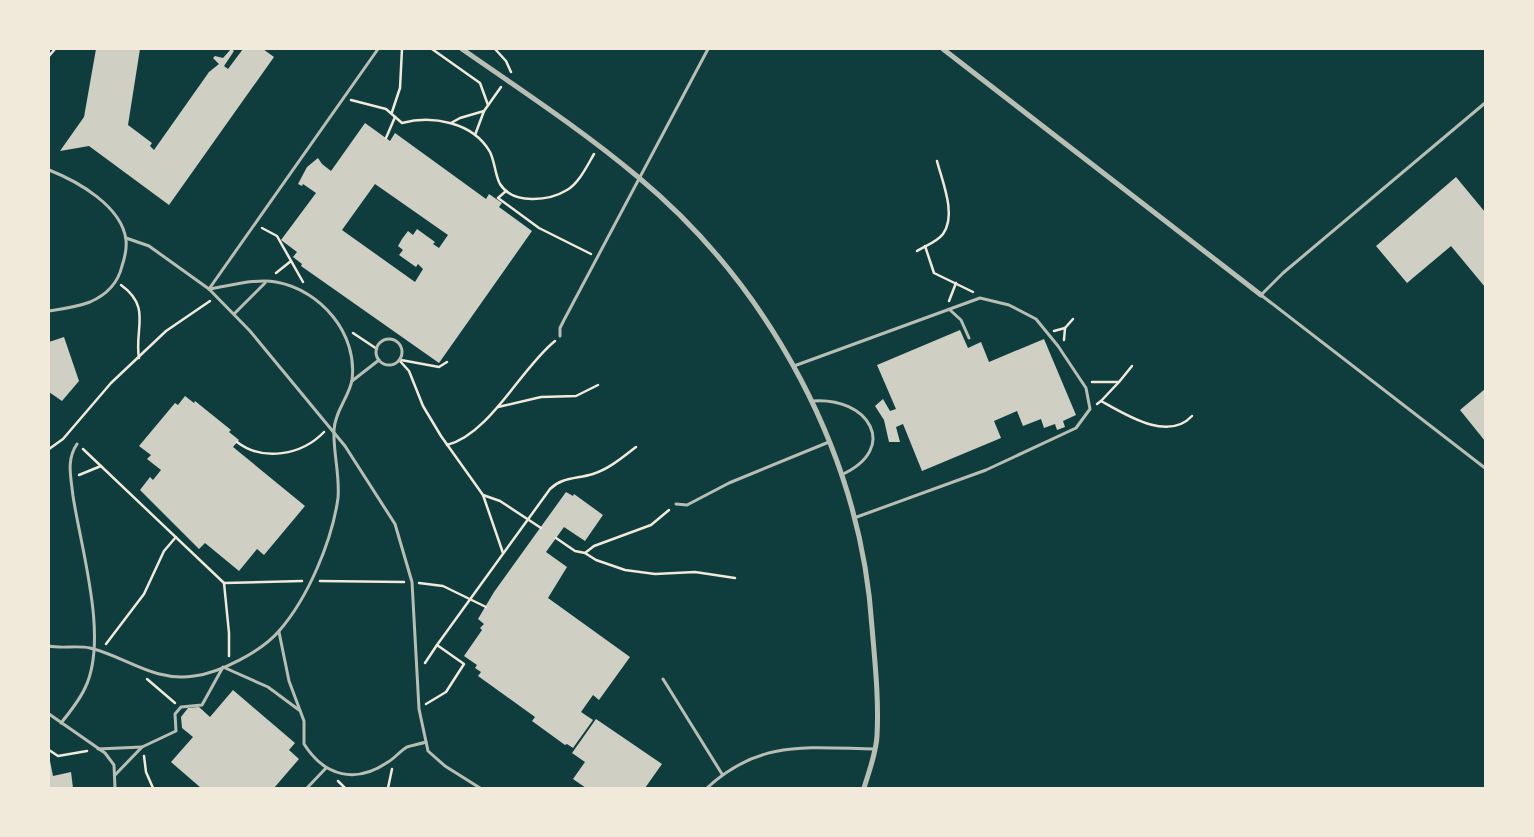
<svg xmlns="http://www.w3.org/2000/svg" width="1534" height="837" font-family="'Nunito Sans',sans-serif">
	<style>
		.building { fill: #cfcfc3; fill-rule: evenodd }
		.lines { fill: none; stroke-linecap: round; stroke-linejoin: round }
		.path { stroke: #f1e9da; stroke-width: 2.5 }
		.service { stroke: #b8beb3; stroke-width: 3 }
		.minor { stroke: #b8beb3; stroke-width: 5 }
	</style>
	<rect width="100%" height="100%" fill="#0f3d3e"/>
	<!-- building -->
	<g class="building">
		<polygon points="96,49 140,49 128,125 152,143 150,146 154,150 209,72 219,64 213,58 215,56 223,58 231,49 234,51 224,66 228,69 243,49 263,49 274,57 169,205 89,146 60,151 84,117"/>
		<path d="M365,123L390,141L395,133L486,199L489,194L502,203L499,207L532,231L439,363L301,266L302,264L293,257L297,252L281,240L316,193L303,184L302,186L298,184L307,167L318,158L322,164L331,171ZM375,184L448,235L439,248L433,244L435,242L417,229L413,235L408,231L402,239L398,246L403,250L399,255L416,267L418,264L423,269L415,282L342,230Z"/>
		<polygon points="1456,177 1485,212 1485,287 1451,246 1407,283 1376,246"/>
		<polygon points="960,330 968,348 981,342 989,362 1044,339 1076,415 1063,421 1065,427 1057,430 1055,424 1044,428 1041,419 1023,426 1017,411 994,421 1001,438 922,471 903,424 896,427 900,442 889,442 884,420 875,406 883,399 890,411 896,409 877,365"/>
		<polygon points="64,337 79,381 62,401 49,392 49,342"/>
		<polygon points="1485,389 1485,441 1460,410"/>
		<polygon points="185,396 194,403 195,401 231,430 229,432 239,440 233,447 305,506 264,555 257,549 239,571 205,543 199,549 140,490 150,477 153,480 161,470 147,459 151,455 139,446 175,403 178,405"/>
		<polygon points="566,492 573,496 574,494 603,515 585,541 564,527 546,552 567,567 548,598 630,657 599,700 593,695 581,712 593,720 573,748 567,744 565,745 532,721 535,717 478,676 481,672 475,668 477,665 464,656 482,630 480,628 484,624 478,619 494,592"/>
		<polygon points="233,690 295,743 289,750 299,759 274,788 201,788 171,762 193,737 182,728 181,717 188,708 199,707 210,717"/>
		<polygon points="596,719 662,764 645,788 586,788 573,779 585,762 572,753"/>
		<polygon points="49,756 53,776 71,772 73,788 49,788"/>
	</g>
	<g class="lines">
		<!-- path -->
		<g class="path">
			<polyline points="432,49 480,83 488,105"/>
			<polyline points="495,49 506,61 511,72"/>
			<polyline points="49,56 55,49"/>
			<path d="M351,100L386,109L402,123C432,115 473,122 490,152C495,162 495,175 500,184C513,205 549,201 567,190C579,183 587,166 594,154"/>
			<polyline points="392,112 400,88 402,49"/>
			<polyline points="451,123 460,118 484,111 501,87"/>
			<polyline points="475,135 484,111"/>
			<polyline points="386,138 395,117"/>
			<polyline points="506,191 498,198 539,228 591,254"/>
			<polyline points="262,228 277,236 303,282"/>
			<polyline points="925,246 934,273 973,292"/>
			<path d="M917,251C925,246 937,242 943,234C957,215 942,181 937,161"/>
			<polyline points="276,273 291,261"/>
			<path d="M121,285C152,307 134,329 139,358"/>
			<polyline points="949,301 956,283"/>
			<polyline points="1054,331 1065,328"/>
			<polyline points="353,333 377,349"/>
			<polyline points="1064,340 1065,328 1073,319"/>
			<polyline points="399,360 409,371 423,406 441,436 483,495 503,553"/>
			<polyline points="401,360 439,367 447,362"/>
			<polyline points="1092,382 1119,382 1132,366"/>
			<polyline points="1101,401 1119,382"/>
			<path d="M1097,404L1101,401C1126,415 1168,442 1192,416"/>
			<polyline points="498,407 541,397 576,396 598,385"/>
			<path d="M237,442C263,462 302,455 324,432"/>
			<path d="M447,445C490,434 521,368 555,341"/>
			<polyline points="49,449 63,439 111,383 166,331 210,301"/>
			<polyline points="83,449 224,583 302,581"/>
			<polyline points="79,475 101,466"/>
			<polyline points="483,495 500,501 541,528"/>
			<polyline points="556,538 575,551 585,553 596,560 625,570 655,574 695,572 735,578"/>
			<polyline points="585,553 594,546 651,525 669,510"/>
			<polyline points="320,581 404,582"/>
			<polyline points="224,583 229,633 229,656"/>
			<polyline points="419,583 443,586 486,607"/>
			<polyline points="106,644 144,594 164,551 176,537"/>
			<polyline points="425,663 437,645"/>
			<polyline points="147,679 175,703"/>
			<path d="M426,704L446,692L464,664L437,645L550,489C562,477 577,479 593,474C609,469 623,457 636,447"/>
			<polyline points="49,750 58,756 87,751"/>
			<polyline points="144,756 146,772 153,788"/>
			<polyline points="338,781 345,788"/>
			<polyline points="388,788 392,769"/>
		</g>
		<!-- service -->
		<g class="service">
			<polyline points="1485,103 1283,273 1261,295 1485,468"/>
			<path d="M49,170C77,181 122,206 126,240C127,249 125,257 122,266C118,283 106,295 90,302C77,307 62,309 49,311"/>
			<polyline points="126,238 149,246 209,289 250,331 345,446 395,524 412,582 419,709 428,751 445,766 480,788"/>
			<polyline points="209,289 378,49"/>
			<polyline points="950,310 961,320 969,338"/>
			<polyline points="234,314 265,283"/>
			<polyline points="560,336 560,328 564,320 708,49"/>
			<circle cx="389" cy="352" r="13"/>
			<polyline points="794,366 980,298 1009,305 1036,319 1058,346 1086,388 1090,409 1076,428 986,470 854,518"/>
			<polyline points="352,381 379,360"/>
			<path d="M812,401C868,396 901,448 841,475"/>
			<polyline points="676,504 687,505 729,483 829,442"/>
			<path d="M279,632L289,681L304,721V744C325,777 356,784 388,762C395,758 400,751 407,747C413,745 420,744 426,742"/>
			<path d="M49,646C62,649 77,645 90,648C127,657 153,682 194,676C220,673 262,651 279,631C308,598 332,541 338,498C340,475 333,452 334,430C335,411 349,397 352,380C358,334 321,290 276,282C256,278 230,286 209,289"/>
			<polyline points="663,679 722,774"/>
			<polyline points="49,714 105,753 114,765 115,788"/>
			<path d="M61,723C70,712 79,701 85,688C109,639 81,549 73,496C71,477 66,460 77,444"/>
			<polyline points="98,749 142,747"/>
			<polyline points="115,775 142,747 176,731 175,714 181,707 202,705 223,667 268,687 299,710"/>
			<polyline points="307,788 326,768"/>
			<path d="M707,788C760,739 808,748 875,749"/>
		</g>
		<!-- minor -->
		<g class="minor">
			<path d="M462,49C521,90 582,130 638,177C770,287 861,455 872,627C875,663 879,700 877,736C876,754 869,771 864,788"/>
			<polyline points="943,49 1261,295"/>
		</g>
	</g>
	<!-- border -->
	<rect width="1534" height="837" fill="none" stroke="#f1e9da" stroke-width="100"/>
</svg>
